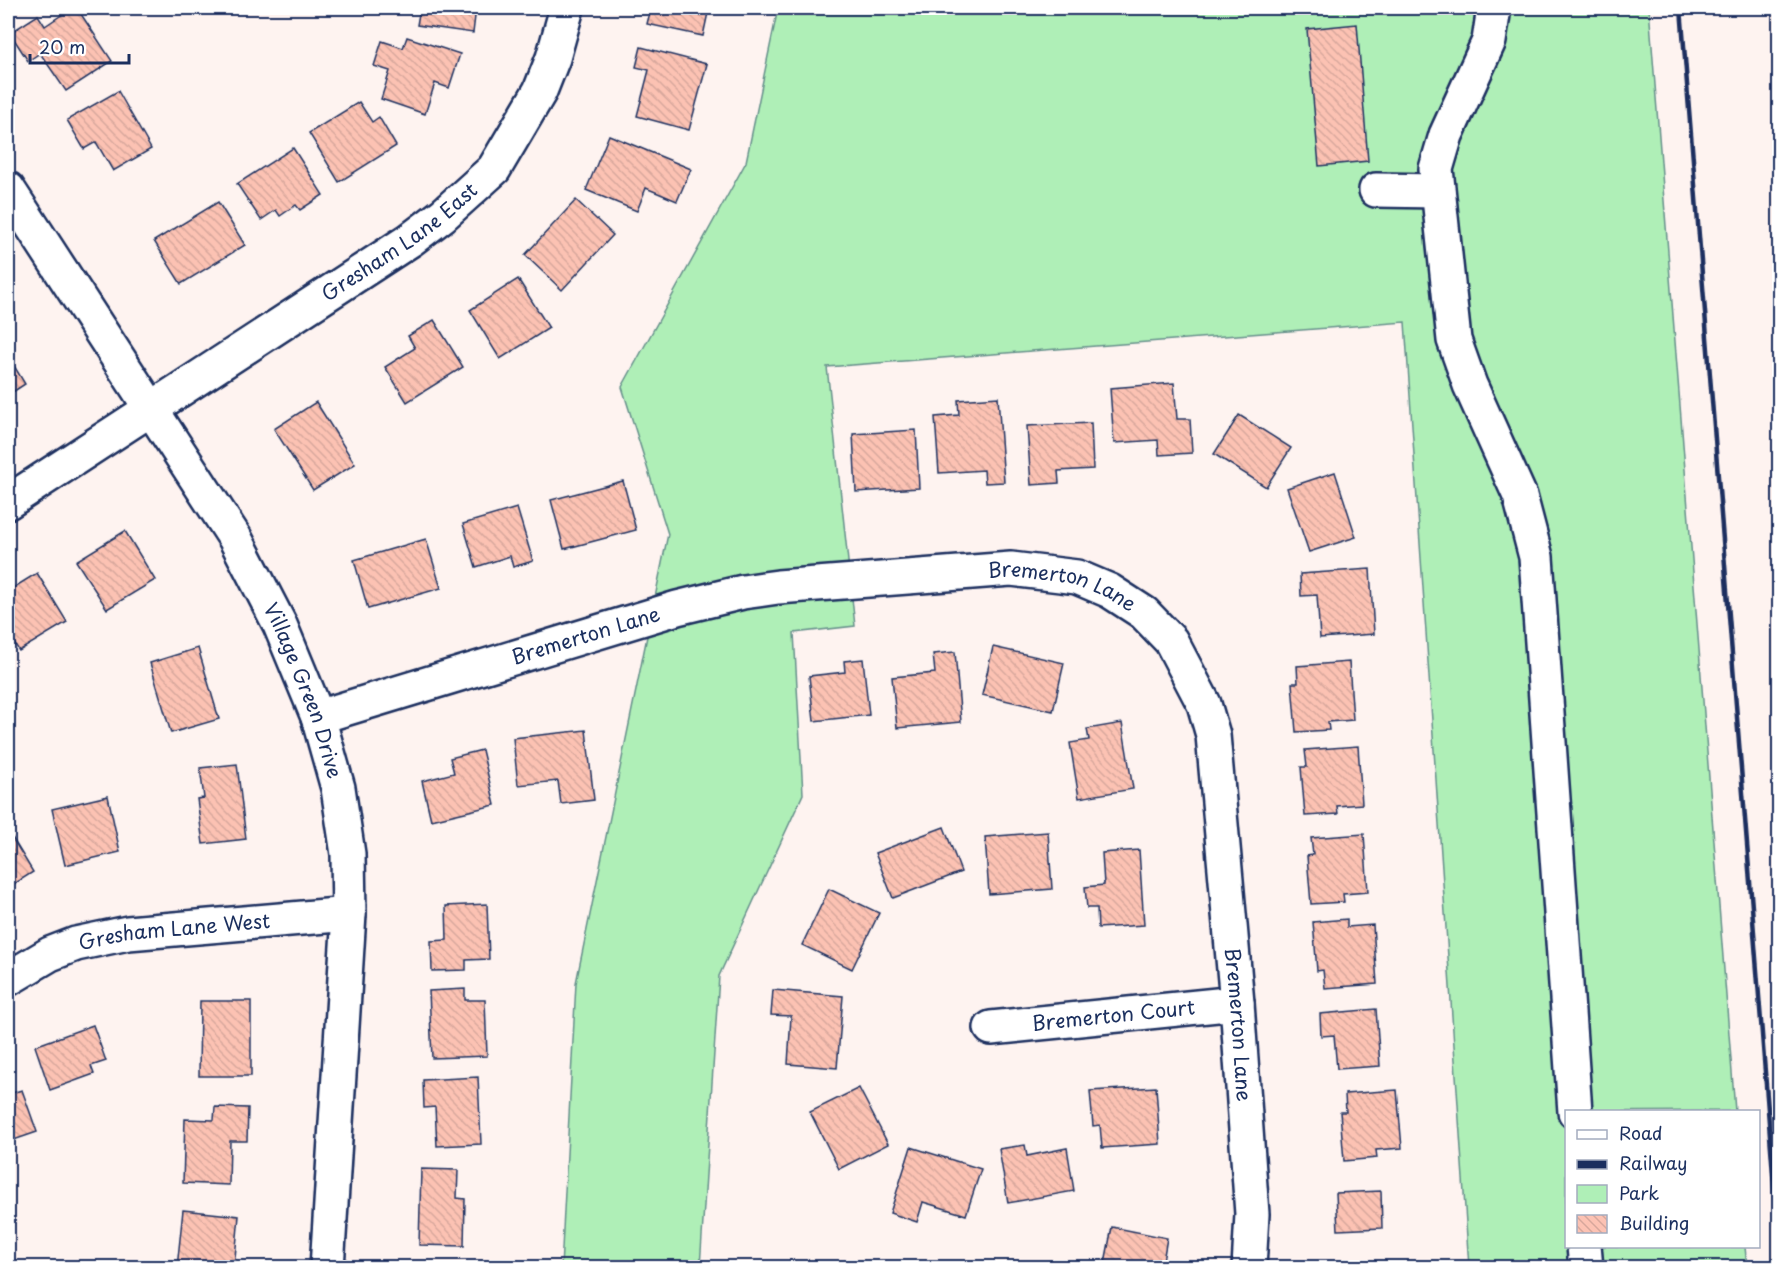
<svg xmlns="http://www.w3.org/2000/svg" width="1787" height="1275" font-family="'Playpen Sans',sans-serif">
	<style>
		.green { fill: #afefb7; stroke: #658f8a; stroke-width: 1.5 }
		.building { fill: url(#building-back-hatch); stroke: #1b2f5e; stroke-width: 1.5 }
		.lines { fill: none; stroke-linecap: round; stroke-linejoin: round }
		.minor-casing { stroke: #1b2f5e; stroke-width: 38 }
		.minor { stroke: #fff; stroke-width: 33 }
		.rail { stroke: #1b2f5e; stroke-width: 4.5 }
		.labels { text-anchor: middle; stroke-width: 6; stroke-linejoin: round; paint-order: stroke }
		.street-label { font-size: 20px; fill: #1b2f5e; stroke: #fff }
	</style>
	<defs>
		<pattern id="building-back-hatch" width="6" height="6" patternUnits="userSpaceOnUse" patternTransform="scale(1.5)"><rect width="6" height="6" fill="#fcc2b3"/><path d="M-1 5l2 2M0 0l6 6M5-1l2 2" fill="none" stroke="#d7a79c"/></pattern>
	</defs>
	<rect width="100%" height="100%" fill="#fef3f0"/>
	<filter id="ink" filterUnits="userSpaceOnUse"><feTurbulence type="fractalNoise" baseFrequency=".0167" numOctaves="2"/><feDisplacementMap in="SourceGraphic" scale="12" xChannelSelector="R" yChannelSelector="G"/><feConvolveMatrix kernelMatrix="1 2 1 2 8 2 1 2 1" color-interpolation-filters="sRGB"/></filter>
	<g filter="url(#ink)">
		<!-- green -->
		<polygon class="green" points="778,8 1649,8 1735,1111 1566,1112 1566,1246 1745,1247 1747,1267 1469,1267 1405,322 827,367 855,626 794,633 803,794 719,976 700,1267 561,1268 576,983 668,534 622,387 746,162"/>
		<!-- building -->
		<g class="building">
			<polygon points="72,8 77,8 112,61 66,91 40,53 28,61 10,33 38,15 45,26"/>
			<polygon points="420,8 476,8 473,33 417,25"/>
			<polygon points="651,8 709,8 703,36 647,24"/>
			<polygon points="1357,24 1368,161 1319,166 1307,29"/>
			<polygon points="407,37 460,54 449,88 435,83 425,114 381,99 390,71 374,66 382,41 403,48"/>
			<polygon points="641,47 707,64 689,130 637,116 649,70 636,67"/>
			<polygon points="118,91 151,149 113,171 96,142 84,149 67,120"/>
			<polygon points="359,102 372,122 379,117 396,146 339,182 309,133"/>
			<polygon points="609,135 691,169 677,201 646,188 637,211 586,190"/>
			<polygon points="293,148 323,195 300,210 296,205 280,216 276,210 261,220 237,184"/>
			<polygon points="576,200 613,235 562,290 525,255"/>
			<polygon points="218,202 245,245 181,284 154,241"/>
			<polygon points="518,279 549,328 500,359 470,310"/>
			<polygon points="434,320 463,367 407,402 385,367 415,348 408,336"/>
			<polygon points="8,356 25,384 8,395"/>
			<polygon points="1174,383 1177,419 1190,419 1192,453 1159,455 1158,440 1114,443 1110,388"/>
			<polygon points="998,397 1004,482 985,483 984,470 939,473 935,417 959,415 958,400"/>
			<polygon points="316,402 355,464 313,490 274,429"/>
			<polygon points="1239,415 1291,448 1266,487 1214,454"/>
			<polygon points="1091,423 1093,469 1058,471 1059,483 1031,485 1027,426"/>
			<polygon points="916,430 919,488 856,492 853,434"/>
			<polygon points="1335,472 1356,537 1309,552 1287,488"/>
			<polygon points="623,481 636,530 564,549 551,500"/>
			<polygon points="517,508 533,561 513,567 510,556 476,567 463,524"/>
			<polygon points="125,531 155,580 107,609 76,561"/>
			<polygon points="426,539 441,588 368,609 354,560"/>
			<polygon points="1370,569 1374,634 1320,638 1317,595 1301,596 1300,574"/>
			<polygon points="37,573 67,622 19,651 8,633 8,591"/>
			<polygon points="993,647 1064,663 1053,711 982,695"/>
			<polygon points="198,648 219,719 171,733 150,663"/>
			<polygon points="955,652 961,722 897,728 892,677 935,673 933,654"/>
			<polygon points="863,659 869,715 814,721 809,676 845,672 844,661"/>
			<polygon points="1349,662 1353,720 1328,722 1329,730 1296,732 1292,683 1298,683 1297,666"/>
			<polygon points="1122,723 1133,789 1079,798 1070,743 1089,740 1087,729"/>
			<polygon points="586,730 594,800 561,804 558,781 518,785 513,738"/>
			<polygon points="1358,746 1362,804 1337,806 1338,814 1305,816 1301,767 1307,767 1305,750"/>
			<polygon points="482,750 495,805 431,820 422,781 454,773 450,758"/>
			<polygon points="237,764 246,839 203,844 197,799 204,798 200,768"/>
			<polygon points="108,796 120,852 65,865 52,809"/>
			<polygon points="944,827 961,872 893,898 875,853"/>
			<polygon points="8,831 33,872 8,888"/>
			<polygon points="1048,832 1052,889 989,894 985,837"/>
			<polygon points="1364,834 1368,892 1343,894 1344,902 1311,904 1307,856 1313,855 1311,838"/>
			<polygon points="1139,850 1144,925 1098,928 1097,908 1087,908 1085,887 1104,885 1102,853"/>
			<polygon points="829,889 879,913 852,969 802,945"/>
			<polygon points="487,904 489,959 466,960 466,970 432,971 431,941 447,940 446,906"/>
			<polygon points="1347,919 1347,927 1373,925 1377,984 1325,988 1323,970 1317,971 1313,922"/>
			<polygon points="465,989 465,1000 485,1000 487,1056 432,1058 429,991"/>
			<polygon points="773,990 843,996 837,1068 788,1064 791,1016 771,1015"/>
			<polygon points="200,1001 251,1001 251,1076 199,1076"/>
			<polygon points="1376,1009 1380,1066 1337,1069 1334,1035 1321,1036 1320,1014"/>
			<polygon points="93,1025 106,1061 91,1066 94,1074 50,1090 35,1046"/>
			<polygon points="478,1077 481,1144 437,1146 435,1107 424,1108 423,1080"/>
			<polygon points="1156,1087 1160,1144 1102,1148 1100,1125 1093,1126 1090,1091"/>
			<polygon points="859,1088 888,1144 839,1169 810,1112"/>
			<polygon points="22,1090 37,1132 8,1142 8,1094"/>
			<polygon points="1397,1090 1402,1148 1376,1150 1377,1158 1344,1161 1340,1112 1346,1112 1345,1094"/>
			<polygon points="215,1107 248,1108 247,1141 230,1141 229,1185 183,1183 185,1119 214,1120"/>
			<polygon points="1025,1145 1027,1156 1067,1148 1074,1191 1008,1203 999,1149"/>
			<polygon points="911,1147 981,1169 966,1215 923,1202 917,1222 890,1213"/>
			<polygon points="421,1169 458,1170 457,1198 465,1199 464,1246 419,1245"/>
			<polygon points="1381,1191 1382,1228 1338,1230 1336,1193"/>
			<polygon points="183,1210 239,1216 234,1268 177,1268"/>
			<polygon points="1112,1227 1167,1238 1162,1267 1151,1264 1150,1268 1104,1268"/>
			<polygon points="1332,1263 1390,1267 1390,1268 1332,1268"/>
		</g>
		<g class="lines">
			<defs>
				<g id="minor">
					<polyline points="1494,8 1489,41 1446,135 1436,169 1454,340 1470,385 1520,496 1536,557 1575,1112"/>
					<path id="s1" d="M8,189L235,538L280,625L318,717L338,788L348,854L349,914L327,1268"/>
					<polyline points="1376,190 1438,191"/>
					<path id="s2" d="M8,502L410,240L443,215L494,169L540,91L553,58L567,8"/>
					<path id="s3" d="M318,717L677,608L743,592L778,587L1011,569L1077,577L1110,591L1144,613L1171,641L1204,704L1213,735L1237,1003L1252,1214L1249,1268"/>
					<path id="s4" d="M8,979L50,954L76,944L128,933L349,914"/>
					<path id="s5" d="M991,1028L1237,1003"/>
					<polyline points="1584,1246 1586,1268"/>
				</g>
			</defs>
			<!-- minor casing -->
			<use href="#minor" class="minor-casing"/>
			<!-- minor -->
			<use href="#minor" class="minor"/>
			<!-- rail -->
			<polyline class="rail" points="1681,8 1780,1262"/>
		</g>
	</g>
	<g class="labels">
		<!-- street labels -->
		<g class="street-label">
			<text dy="7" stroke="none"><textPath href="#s2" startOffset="470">Gresham Lane East</textPath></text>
			<text dy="7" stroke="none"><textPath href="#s3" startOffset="766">Bremerton Lane</textPath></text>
			<text dy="7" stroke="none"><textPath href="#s3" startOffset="280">Bremerton Lane</textPath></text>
			<text dy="7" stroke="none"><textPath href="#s1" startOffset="584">Village Green Drive</textPath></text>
			<text dy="7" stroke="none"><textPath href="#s4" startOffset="176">Gresham Lane West</textPath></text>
			<text dy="7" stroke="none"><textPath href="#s5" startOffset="123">Bremerton Court</textPath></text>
			<text dy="7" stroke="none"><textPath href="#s3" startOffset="1288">Bremerton Lane</textPath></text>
		</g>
	</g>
	<!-- margin -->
	<rect width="1787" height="1275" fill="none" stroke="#fff" stroke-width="30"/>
	<rect x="15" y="15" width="1757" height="1245" fill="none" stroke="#1b2f5e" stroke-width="2" filter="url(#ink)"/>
	<!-- legend -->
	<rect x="1565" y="1110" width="195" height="138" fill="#ffffff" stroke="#a4acbf" stroke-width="1.5"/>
	<rect x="1577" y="1130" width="30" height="9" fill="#ffffff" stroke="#a4acbf" stroke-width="1.5"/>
	<text x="1619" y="1140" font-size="18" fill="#1b2f5e">Road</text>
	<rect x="1577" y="1160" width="30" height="9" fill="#1b2f5e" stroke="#a4acbf" stroke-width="1.5"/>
	<text x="1619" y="1170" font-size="18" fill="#1b2f5e">Railway</text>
	<rect x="1577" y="1185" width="30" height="18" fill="#afefb7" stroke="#a4acbf" stroke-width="1.5"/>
	<text x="1619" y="1200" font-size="18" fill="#1b2f5e">Park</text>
	<rect x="1577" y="1215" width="30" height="18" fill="url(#building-back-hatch)" stroke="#a4acbf" stroke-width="1.5"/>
	<text x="1619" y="1230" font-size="18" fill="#1b2f5e">Building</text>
	<!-- scale -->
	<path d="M30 54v9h99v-9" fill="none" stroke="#1b2f5e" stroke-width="3"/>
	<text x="39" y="54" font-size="18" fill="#1b2f5e" stroke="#ffffff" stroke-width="4.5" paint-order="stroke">20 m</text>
</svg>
